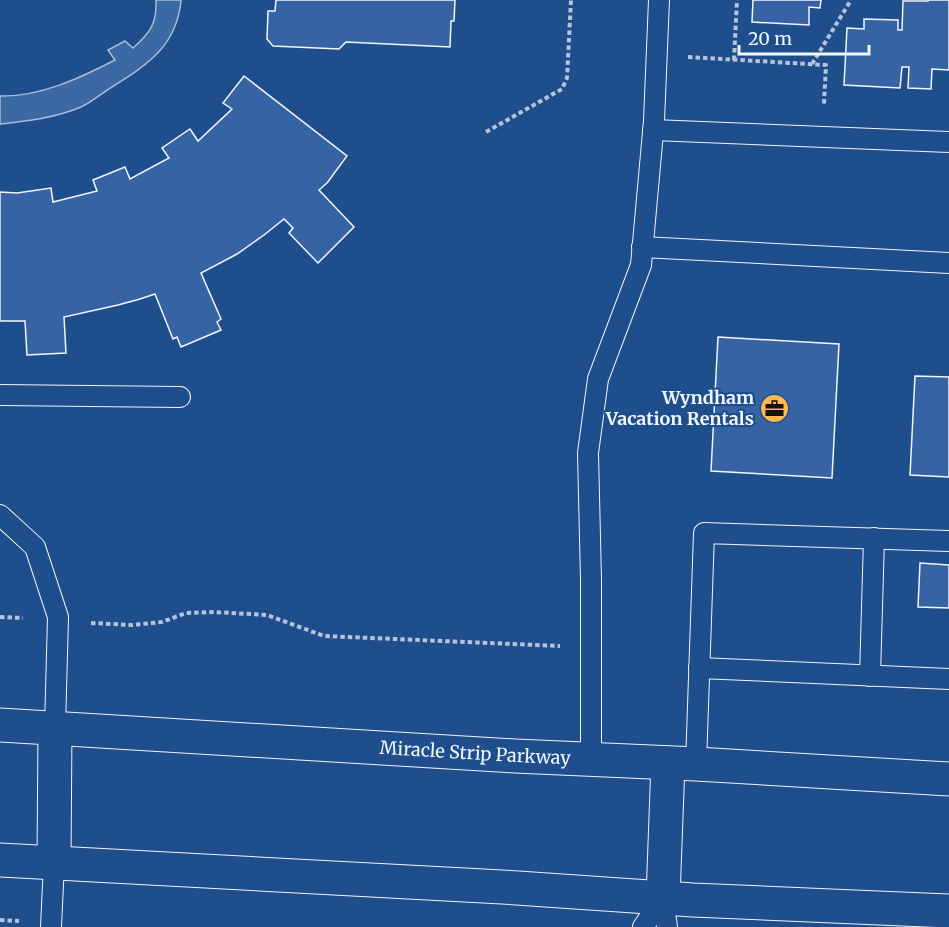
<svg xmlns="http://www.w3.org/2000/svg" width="949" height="927" font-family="Merriweather,serif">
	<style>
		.water { fill: #3b69a3; stroke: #a8bbd7; stroke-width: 1.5 }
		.building { fill: #3563a3; stroke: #f2f6ff; stroke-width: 1.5 }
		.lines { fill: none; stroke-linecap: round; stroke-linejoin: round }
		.service-casing { stroke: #f2f6ff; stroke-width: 22 }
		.trunk-casing { stroke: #f2f6ff; stroke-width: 35 }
		.path { stroke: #b3c4dc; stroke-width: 4; stroke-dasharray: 4.5 3; stroke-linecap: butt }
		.service { stroke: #1f4e8c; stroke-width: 20 }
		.trunk { stroke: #1f4e8c; stroke-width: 33 }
		.labels { text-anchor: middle; stroke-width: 4.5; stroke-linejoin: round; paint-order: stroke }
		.poi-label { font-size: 18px; font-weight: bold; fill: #f2f6ff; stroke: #1f4e8c; text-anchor: end }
		.street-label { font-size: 18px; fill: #f2f6ff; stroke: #1f4e8c }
	</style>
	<rect width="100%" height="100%" fill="#1f4e8c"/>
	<!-- water -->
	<path class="water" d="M156,0H181V1C176,47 148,64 112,87C102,93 92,102 81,107C55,118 27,121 0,124V96C40,97 80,78 115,60L108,50L125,41L133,48C150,33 157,24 156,0Z"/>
	<!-- building -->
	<g class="building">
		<polygon points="276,0 455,0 454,21 451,21 450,47 346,42 339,49 273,46 267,39 268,11 275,11"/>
		<polygon points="753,0 821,0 820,8 809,7 809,25 752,22"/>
		<polygon points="928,0 949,0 949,70 932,69 931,89 908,88 909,67 902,67 900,88 844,85 847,28 864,29 864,19 898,20 898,30 902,30 903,1 928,1"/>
		<polygon points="244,76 347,156 327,183 319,190 354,227 318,263 289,233 293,228 284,219 264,235 237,254 201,273 221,319 217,322 221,330 181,347 177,337 173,339 155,294 140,299 118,305 64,317 66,353 27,355 25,321 0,321 0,192 17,193 51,188 53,202 97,191 93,180 125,167 130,179 169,158 162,148 190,129 198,141 232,109 223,103"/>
		<polygon points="718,337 839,344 832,478 711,471"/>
		<polygon points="915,376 949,377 949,477 910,475"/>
		<polygon points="920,563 949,565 949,608 918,607"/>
	</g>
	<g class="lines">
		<defs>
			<g id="service">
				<polyline points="653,130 949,142"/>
				<polyline points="642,247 949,263"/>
				<polyline points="0,395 180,397"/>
				<polyline points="0,515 35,547 58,617 55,728"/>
				<polyline points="699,668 949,679"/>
				<polyline points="870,676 874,538"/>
				<polyline points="591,759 591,580 588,453 598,379 641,265 654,121 659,0"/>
				<polyline points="696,764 704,533 949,541"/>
				<polyline points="663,898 667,927"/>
				<polyline points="51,927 54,863"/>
				<polyline points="643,927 663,898"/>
			</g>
			<g id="trunk">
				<path id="s1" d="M0,725L515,756L696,764L949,779"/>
				<polyline points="0,860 502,887 693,900 949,911"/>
				<polyline points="54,863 55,728"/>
				<polyline points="663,898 668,763"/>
			</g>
		</defs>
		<!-- service casing -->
		<use href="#service" class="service-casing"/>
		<!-- trunk casing -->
		<use href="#trunk" class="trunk-casing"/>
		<!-- path -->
		<g class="path">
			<polyline points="688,57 826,65 824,104"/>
			<polyline points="734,60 737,0"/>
			<polyline points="812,64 851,0"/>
			<polyline points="486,132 562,89 567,78 571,0"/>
			<polyline points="0,617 23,618"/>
			<polyline points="91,623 132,625 162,622 186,613 214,612 267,615 324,636 560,646"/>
			<polyline points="0,920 19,921"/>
		</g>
		<!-- service -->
		<use href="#service" class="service"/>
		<!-- trunk -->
		<use href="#trunk" class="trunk"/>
	</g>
	<!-- icons -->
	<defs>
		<symbol id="office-disc" viewBox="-11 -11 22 22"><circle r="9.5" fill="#ffb74d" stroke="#1f4e8c"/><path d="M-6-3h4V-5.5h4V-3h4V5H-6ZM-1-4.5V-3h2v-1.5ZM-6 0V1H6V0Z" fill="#111"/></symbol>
	</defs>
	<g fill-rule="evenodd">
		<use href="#office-disc" x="758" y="392" width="33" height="33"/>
	</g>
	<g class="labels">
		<!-- poi labels -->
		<g class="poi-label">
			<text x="754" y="404">Wyndham<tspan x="754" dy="21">Vacation Rentals</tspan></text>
		</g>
		<!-- street labels -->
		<g class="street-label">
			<text dy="6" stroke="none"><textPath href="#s1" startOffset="476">Miracle Strip Parkway</textPath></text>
		</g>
	</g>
	<!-- scale -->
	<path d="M739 45v9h130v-9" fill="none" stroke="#f2f6ff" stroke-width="3"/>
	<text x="748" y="45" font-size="18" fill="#f2f6ff" stroke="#1f4e8c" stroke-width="4.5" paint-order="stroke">20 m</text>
</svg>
